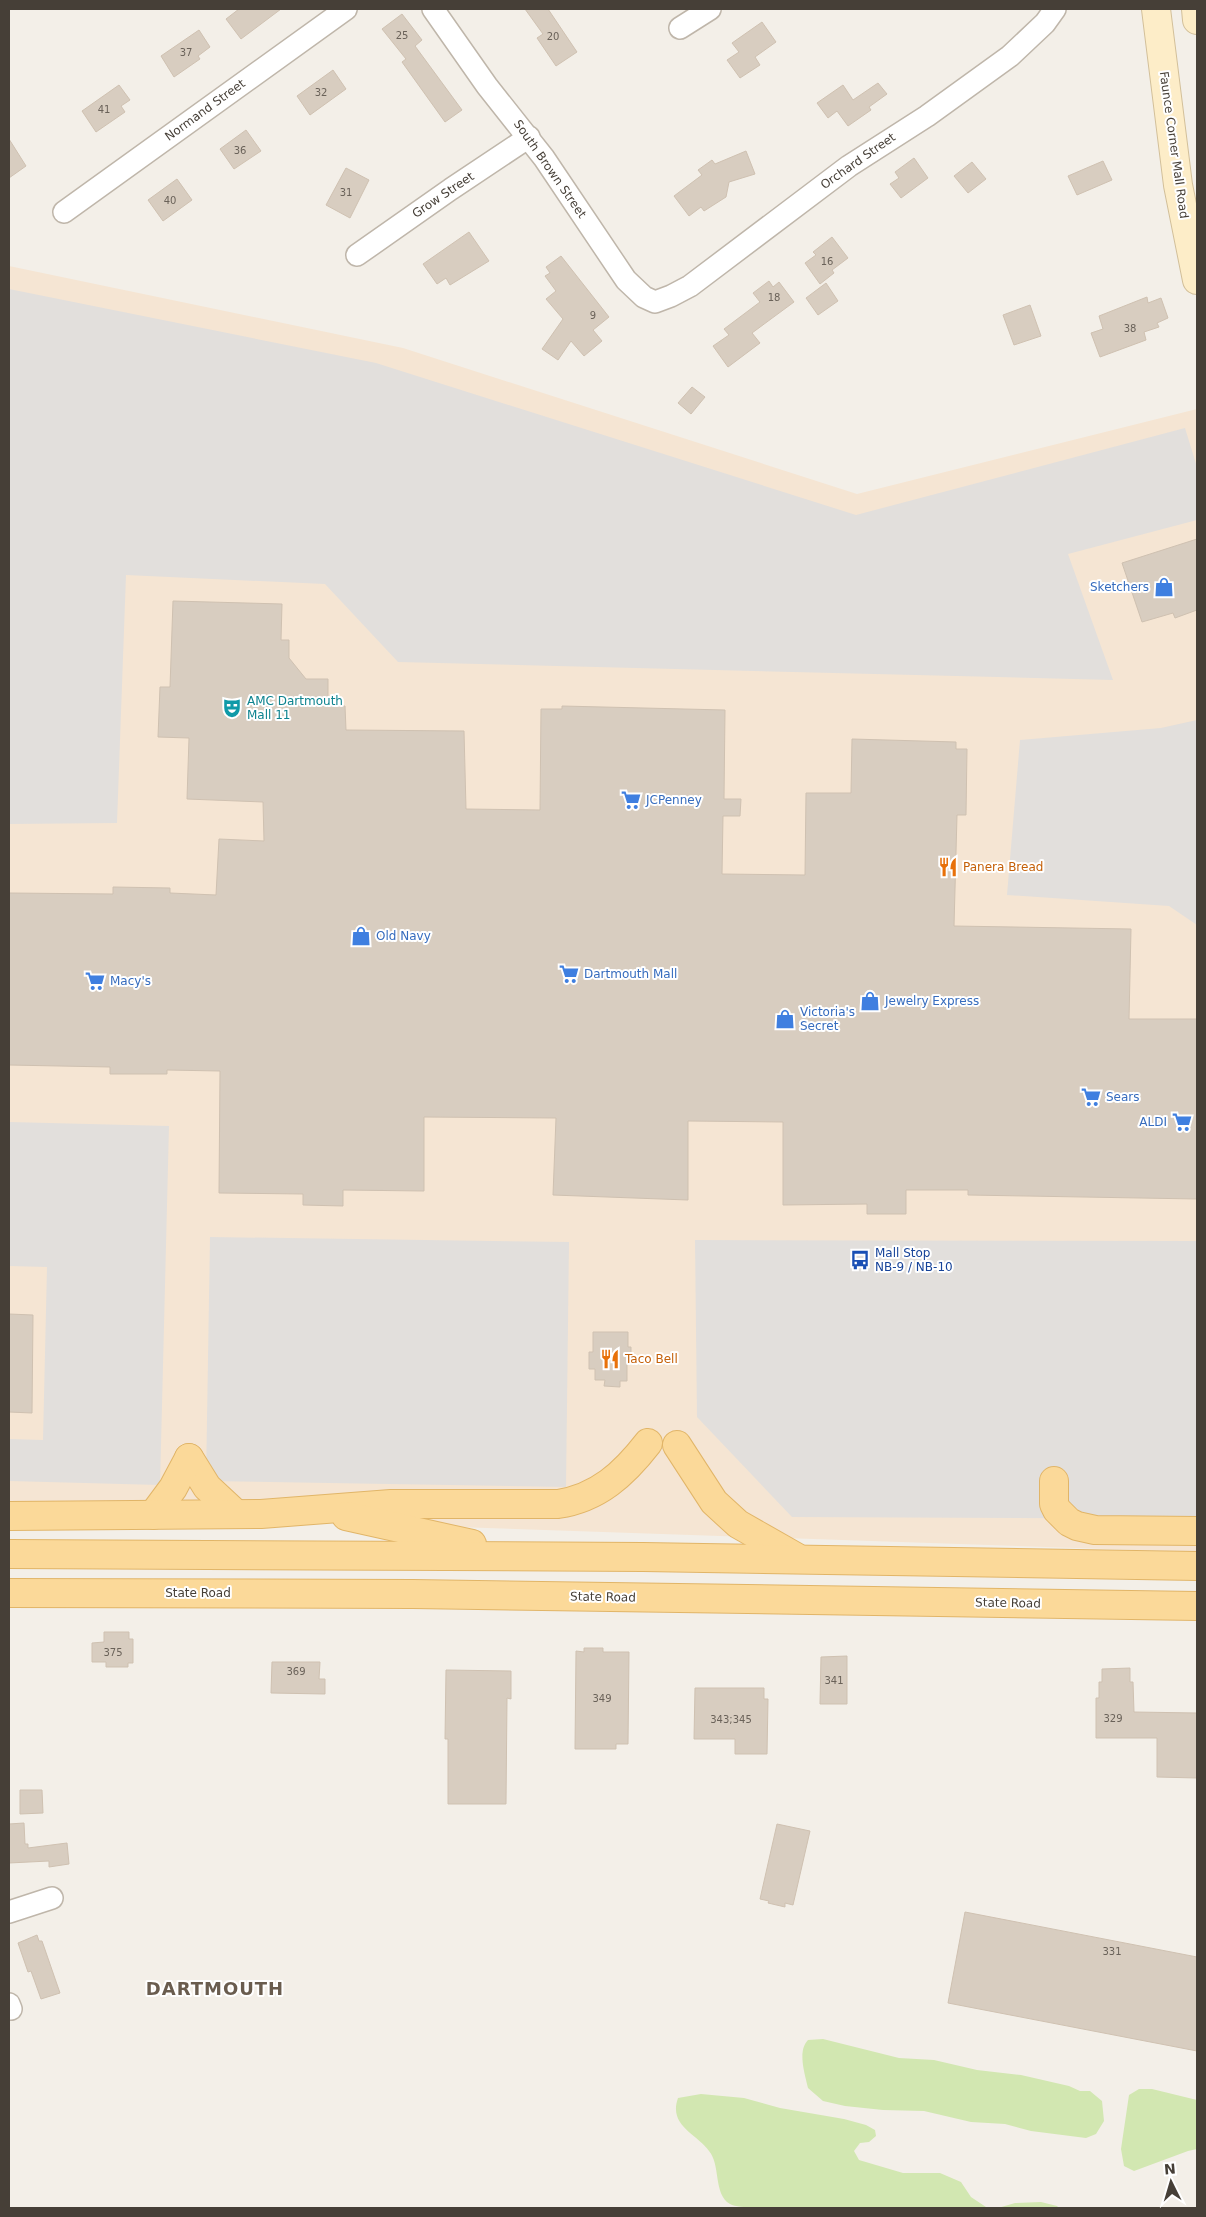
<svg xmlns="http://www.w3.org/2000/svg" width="1206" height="2217" font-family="'DejaVu Sans',sans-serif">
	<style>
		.commercial { fill: #f5e5d3 }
		.green { fill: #d2e7b1 }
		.parking { fill: #e2dfdc }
		.building { fill: #d8cdc0; stroke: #cfc1b1 }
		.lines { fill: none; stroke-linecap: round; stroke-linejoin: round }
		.minor-casing { stroke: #bfb6aa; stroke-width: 24 }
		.secondary-casing { stroke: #d2bf99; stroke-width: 30 }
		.primary-casing { stroke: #e1b568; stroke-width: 30 }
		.minor { stroke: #fff; stroke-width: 21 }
		.secondary { stroke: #fdedc8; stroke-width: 28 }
		.primary { stroke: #fbd999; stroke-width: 28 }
		.labels { text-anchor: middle; stroke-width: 4; stroke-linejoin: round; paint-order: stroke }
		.number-label { font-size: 10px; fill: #6a6259 }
		.street-label { font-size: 12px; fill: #463f37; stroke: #fff }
		.shop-label { font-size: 12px; fill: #366cbe; stroke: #fff; text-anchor: start }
		.culture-label { font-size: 12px; fill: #0d838f; stroke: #fff; text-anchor: start }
		.food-label { font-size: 12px; fill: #c56008; stroke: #fff; text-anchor: start }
		.transit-label { font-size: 12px; fill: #164399; stroke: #fff; text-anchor: start }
		.district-label { font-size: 18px; font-weight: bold; letter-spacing: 1px; fill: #695c4e; stroke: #fff }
	</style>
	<rect width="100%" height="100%" fill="#f3efe8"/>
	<!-- commercial -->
	<polygon class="commercial" points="9,266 403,348 857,494 1197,409 1197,1552 9,1512"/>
	<!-- green -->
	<g class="green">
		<path d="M823,2039L899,2058L934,2060L977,2070L1021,2075L1069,2086L1080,2091H1090L1102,2101L1104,2121L1096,2134L1086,2138L1031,2131L1005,2124L971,2122L924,2111L883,2110L845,2106L823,2101L808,2088C805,2074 797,2051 808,2040Z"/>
		<polygon points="1139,2089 1152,2089 1197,2100 1197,2149 1188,2151 1134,2171 1124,2166 1121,2149 1129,2095"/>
		<path d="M701,2094L744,2098L780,2108L844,2119L866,2125L875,2130L876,2136L869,2142L860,2143L854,2151L859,2160L903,2173H940L961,2182L971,2197L986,2207L998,2208L1015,2203L1041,2202L1057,2206L1059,2208H752C746,2207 735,2207 730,2204C713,2194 721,2165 709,2151C697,2134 668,2126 678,2098Z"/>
	</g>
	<!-- parking -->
	<g class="parking">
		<polygon points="9,289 376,363 856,515 1185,428 1197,467 1197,520 1068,554 1113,680 398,662 325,584 126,575 117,823 9,824"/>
		<polygon points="1197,720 1197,925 1169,906 1007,895 1020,740 1161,728"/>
		<polygon points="9,1122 169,1126 160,1485 9,1481 9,1439 43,1440 47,1267 9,1266"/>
		<polygon points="210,1237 569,1242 566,1487 206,1481"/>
		<polygon points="695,1240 1197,1241 1197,1519 792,1517 697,1417"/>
	</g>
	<!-- building -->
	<g class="building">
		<polygon points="239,9 281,9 241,39 226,19"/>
		<polygon points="525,9 548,9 577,52 556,66 537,38 543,34"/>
		<polygon points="402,14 422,40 415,46 462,110 445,122 402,62 406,59 382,29"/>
		<polygon points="762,22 776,42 755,57 760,65 740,78 727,60 739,52 732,43"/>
		<polygon points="199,30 210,47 198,56 200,59 174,77 161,56"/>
		<polygon points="333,70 346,89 310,115 297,96"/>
		<polygon points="878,83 887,94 869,107 871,110 848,126 837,111 828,118 817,103 843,85 853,100"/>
		<polygon points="119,85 130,100 121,106 125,112 96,132 82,111"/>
		<polygon points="246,130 261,151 234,169 220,149"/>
		<polygon points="9,139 26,166 9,178"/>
		<polygon points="746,151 755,174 729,182 726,197 704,211 701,207 689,216 674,196 702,175 698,170 712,160 715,164"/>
		<polygon points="914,158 928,178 901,198 890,184 899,178 895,172"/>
		<polygon points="1103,161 1112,180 1077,195 1068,176"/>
		<polygon points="972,162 986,179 968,193 954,176"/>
		<polygon points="346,168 369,180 350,218 326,205"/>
		<polygon points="177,179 192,200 163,221 148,200"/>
		<polygon points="469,232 489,261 450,285 446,278 437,284 423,264"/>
		<polygon points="832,237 848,258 832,270 834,273 820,284 805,263 816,255 813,252"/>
		<polygon points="561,256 609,317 593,330 602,341 584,356 571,341 558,360 542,349 563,319 546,299 556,291 545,276 550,273 546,267"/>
		<polygon points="769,281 773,287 779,282 794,302 752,333 760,343 728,367 713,346 729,335 724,329 760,302 753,293"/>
		<polygon points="826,283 838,301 818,315 806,298"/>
		<polygon points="1147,297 1148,303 1161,298 1168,318 1157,323 1159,327 1144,332 1146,340 1100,357 1091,333 1103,329 1099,316"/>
		<polygon points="1030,305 1041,336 1014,345 1003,315"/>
		<polygon points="692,387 705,397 691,414 678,403"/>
		<polygon points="1197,539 1197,610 1175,618 1173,613 1142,622 1122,563"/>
		<polygon points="173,601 282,604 281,640 289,640 289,658 306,679 328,679 328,705 345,706 346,730 464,731 466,809 540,810 541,709 562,709 562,706 725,710 724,799 741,799 740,816 723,816 722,874 805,875 806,793 851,793 852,739 956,742 956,749 967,749 966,815 957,815 954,926 1131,929 1129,1019 1197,1019 1197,1199 968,1195 968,1190 906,1190 906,1214 867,1214 867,1204 783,1205 783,1122 688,1121 688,1200 553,1195 556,1118 424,1117 424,1191 343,1190 343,1206 303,1205 303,1194 219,1193 220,1071 167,1070 167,1074 110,1074 110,1067 9,1065 9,893 113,894 113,887 170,888 170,893 216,895 219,839 264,841 263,802 187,799 189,738 158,737 160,687 170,687"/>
		<polygon points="9,1314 33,1315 32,1413 9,1412"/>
		<polygon points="593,1332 628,1332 628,1347 631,1347 631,1363 627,1363 627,1381 620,1381 620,1387 604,1386 605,1380 595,1380 595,1369 589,1369 589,1352 593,1352"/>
		<polygon points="104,1632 129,1632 129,1639 133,1639 133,1663 128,1663 128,1667 106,1667 106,1662 92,1662 92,1643 104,1642"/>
		<polygon points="584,1648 603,1648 603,1652 629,1652 628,1744 616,1744 616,1749 575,1749 576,1651 584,1652"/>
		<polygon points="847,1656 847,1704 820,1704 821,1657"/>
		<polygon points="272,1662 320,1662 319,1679 325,1679 325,1694 271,1693"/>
		<polygon points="1130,1668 1130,1682 1133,1682 1134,1712 1197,1713 1197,1778 1157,1777 1157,1738 1096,1738 1096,1698 1099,1698 1099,1682 1102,1682 1102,1669"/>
		<polygon points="446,1670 511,1671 511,1699 507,1698 506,1804 448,1804 448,1739 445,1739"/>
		<polygon points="695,1688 764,1688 764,1699 768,1699 767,1754 735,1754 735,1739 694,1739"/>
		<polygon points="20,1790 42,1790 43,1813 20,1814"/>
		<polygon points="24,1823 25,1844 28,1844 28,1848 67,1843 69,1864 49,1867 49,1861 9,1863 9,1824"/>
		<polygon points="777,1824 810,1831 793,1905 785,1903 785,1907 768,1903 769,1901 760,1899"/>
		<polygon points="965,1912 1197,1957 1197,2051 948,2003"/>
		<polygon points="37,1935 39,1941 42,1941 60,1993 41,1999 31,1971 28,1972 18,1943"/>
	</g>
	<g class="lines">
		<defs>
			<g id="minor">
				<polyline points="433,9 487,86 544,158 626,280 644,297 655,302 671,296 690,286 849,166 927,116 1010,56 1045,23 1055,9"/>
				<polyline points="680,28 710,9"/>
				<polyline points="64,212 346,9"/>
				<polyline points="357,255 451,189 529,137"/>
				<polyline points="9,1912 52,1898"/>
				<polyline points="9,2004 11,2009"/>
			</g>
			<g id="secondary">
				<polyline points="1156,9 1178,185 1197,280"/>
				<polyline points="1196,9 1197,20"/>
			</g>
			<g id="primary">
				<polyline points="677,1445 714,1502 738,1524 796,1557"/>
				<polyline points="189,1458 207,1487 236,1514"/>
				<polyline points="1054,1481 1054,1504 1057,1510 1069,1522 1077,1526 1095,1530 1197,1531"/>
				<polyline points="153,1515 173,1488 189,1458"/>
				<path d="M9,1516L261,1514L391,1504H558C598,1498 624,1474 648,1443"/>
				<polyline points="346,1516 472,1544"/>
				<polyline points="9,1554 643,1557 1197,1566"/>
				<polyline points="9,1593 413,1594 1197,1606"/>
			</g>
		</defs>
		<!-- minor casing -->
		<use href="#minor" class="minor-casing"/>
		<!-- secondary casing -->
		<use href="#secondary" class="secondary-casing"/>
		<!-- primary casing -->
		<use href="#primary" class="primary-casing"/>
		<!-- minor -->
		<use href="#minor" class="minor"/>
		<!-- secondary -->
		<use href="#secondary" class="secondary"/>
		<!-- primary -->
		<use href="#primary" class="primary"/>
	</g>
	<!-- icons -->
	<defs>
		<symbol id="shop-bare" viewBox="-9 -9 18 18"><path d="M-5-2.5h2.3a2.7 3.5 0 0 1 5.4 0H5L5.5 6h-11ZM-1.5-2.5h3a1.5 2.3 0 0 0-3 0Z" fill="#3f7fe0" stroke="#fff" stroke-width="2.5" paint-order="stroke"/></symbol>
		<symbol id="theatre-bare" viewBox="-9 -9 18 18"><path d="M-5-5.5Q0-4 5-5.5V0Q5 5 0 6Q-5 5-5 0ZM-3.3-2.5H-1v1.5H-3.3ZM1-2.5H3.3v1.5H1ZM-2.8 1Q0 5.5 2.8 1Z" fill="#0f9aa8" stroke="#fff" stroke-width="2.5" paint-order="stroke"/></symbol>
		<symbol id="supermarket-bare" viewBox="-9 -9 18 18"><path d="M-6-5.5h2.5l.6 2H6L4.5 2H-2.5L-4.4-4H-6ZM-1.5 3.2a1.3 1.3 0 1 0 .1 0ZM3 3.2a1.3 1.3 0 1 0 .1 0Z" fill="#3f7fe0" stroke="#fff" stroke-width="2.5" paint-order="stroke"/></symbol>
		<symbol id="restaurant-bare" viewBox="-9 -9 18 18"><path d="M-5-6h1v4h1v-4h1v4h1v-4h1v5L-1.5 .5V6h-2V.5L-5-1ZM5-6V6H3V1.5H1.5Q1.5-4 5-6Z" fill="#e8710a" stroke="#fff" stroke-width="2.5" paint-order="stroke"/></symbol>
		<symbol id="bus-bare" viewBox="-9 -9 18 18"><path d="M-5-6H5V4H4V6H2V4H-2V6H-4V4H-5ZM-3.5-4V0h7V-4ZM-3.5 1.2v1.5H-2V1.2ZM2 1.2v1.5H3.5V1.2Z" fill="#1a4fb4" stroke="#fff" stroke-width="2.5" paint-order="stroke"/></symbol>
	</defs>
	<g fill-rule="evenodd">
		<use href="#shop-bare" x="1150" y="573" width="28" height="28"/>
		<use href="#theatre-bare" x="218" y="694" width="28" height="28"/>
		<use href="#supermarket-bare" x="617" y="786" width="28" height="28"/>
		<use href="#restaurant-bare" x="934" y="853" width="28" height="28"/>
		<use href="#shop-bare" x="347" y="922" width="28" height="28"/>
		<use href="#supermarket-bare" x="555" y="960" width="28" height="28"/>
		<use href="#supermarket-bare" x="81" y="967" width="28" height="28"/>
		<use href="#shop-bare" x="856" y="987" width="28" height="28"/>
		<use href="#shop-bare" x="771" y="1005" width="28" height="28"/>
		<use href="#supermarket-bare" x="1077" y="1083" width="28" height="28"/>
		<use href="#supermarket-bare" x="1168" y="1108" width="28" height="28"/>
		<use href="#bus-bare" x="846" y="1246" width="28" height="28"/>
		<use href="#restaurant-bare" x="596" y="1345" width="28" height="28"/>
	</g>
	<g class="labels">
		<!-- number labels -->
		<g class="number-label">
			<text x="402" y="39">25</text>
			<text x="553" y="40">20</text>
			<text x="186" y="56">37</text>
			<text x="321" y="96">32</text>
			<text x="104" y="113">41</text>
			<text x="240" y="154">36</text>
			<text x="346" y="196">31</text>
			<text x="170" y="204">40</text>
			<text x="827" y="265">16</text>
			<text x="774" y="301">18</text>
			<text x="593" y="319">9</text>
			<text x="1130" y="332">38</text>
			<text x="113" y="1656">375</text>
			<text x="296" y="1675">369</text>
			<text x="834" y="1684">341</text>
			<text x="602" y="1702">349</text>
			<text x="1113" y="1722">329</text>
			<text x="731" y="1723">343;345</text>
			<text x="1112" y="1955">331</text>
		</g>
		<!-- street labels -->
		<g class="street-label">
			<text transform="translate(205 110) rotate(-36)" y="4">Normand Street</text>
			<text transform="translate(1174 145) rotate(82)" y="4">Faunce Corner Mall Road</text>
			<text transform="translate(858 161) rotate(-35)" y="4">Orchard Street</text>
			<text transform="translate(550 169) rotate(55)" y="4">South Brown Street</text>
			<text transform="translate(443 195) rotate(-34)" y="4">Grow Street</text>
			<text x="198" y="1597">State Road</text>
			<text transform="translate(603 1597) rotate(1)" y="4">State Road</text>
			<text transform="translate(1008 1603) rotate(1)" y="4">State Road</text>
		</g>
		<!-- shop labels -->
		<g class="shop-label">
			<text x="1149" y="591" text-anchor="end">Sketchers</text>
			<text x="646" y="804">JCPenney</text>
			<text x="376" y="940">Old Navy</text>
			<text x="584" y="978">Dartmouth Mall</text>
			<text x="110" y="985">Macy's</text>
			<text x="885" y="1005">Jewelry Express</text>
			<text x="800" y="1016">Victoria's<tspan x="800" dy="14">Secret</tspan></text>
			<text x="1106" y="1101">Sears</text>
			<text x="1167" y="1126" text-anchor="end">ALDI</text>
		</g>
		<!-- culture labels -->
		<g class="culture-label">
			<text x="247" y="705">AMC Dartmouth<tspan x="247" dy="14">Mall 11</tspan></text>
		</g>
		<!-- food labels -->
		<g class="food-label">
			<text x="963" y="871">Panera Bread</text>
			<text x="625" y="1363">Taco Bell</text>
		</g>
		<!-- transit labels -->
		<g class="transit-label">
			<text x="875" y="1257">Mall Stop<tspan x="875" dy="14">NB-9 / NB-10</tspan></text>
		</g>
		<!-- district labels -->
		<g class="district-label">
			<text x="215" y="1995">DARTMOUTH</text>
		</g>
	</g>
	<!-- border -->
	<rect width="1206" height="2217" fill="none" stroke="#463f37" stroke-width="20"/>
	<!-- north arrow -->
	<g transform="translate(1171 2182) rotate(355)" stroke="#ffffff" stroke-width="4" paint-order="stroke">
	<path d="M0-4L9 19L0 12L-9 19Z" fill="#463f37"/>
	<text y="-8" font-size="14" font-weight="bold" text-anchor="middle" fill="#463f37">N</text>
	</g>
</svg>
